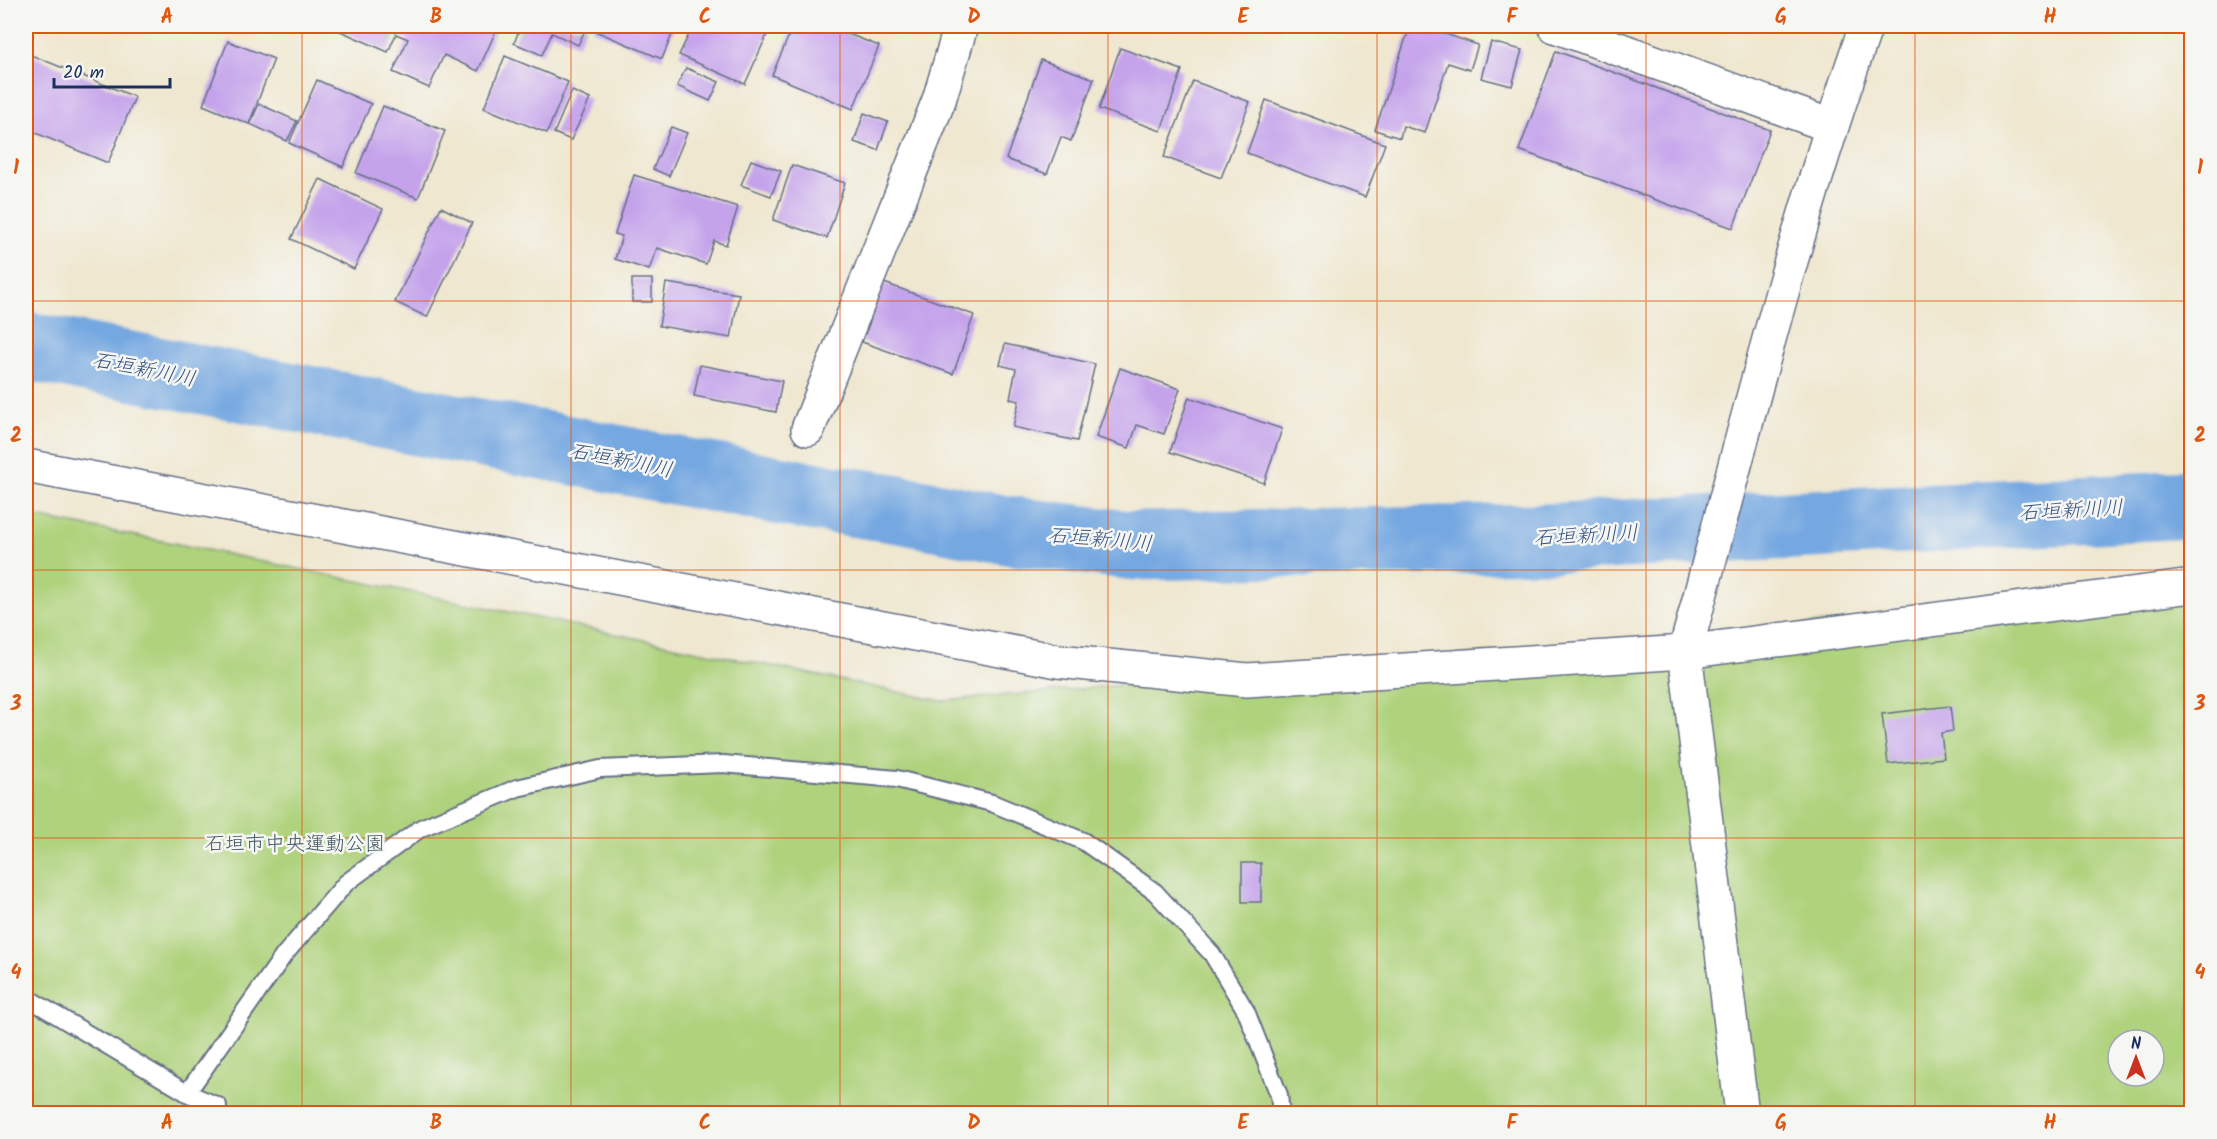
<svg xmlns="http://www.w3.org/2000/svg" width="2217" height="1139" font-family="Kalam,'Klee One',sans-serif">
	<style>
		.green { fill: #afd27b; stroke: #65806c; stroke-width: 1.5; fill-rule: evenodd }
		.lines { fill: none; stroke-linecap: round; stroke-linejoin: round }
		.river { stroke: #75a7e1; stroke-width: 69 }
		.building { fill: #c4a3eb }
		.service-casing { stroke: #656f86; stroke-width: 20 }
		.minor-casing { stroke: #656f86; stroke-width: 36 }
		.tertiary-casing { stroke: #656f86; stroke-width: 36 }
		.service { stroke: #fff; stroke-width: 16 }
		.minor { stroke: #fff; stroke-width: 33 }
		.tertiary { stroke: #fff; stroke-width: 33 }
		.grid { fill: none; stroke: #de5710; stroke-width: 1.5; stroke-opacity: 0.55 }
		.labels { text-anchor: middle; stroke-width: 5; stroke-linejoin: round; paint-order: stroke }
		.park-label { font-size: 20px; fill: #405865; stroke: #f6f6f2 }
		.water-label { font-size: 21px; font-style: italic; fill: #365385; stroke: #f6f6f2 }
		.neatline { fill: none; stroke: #de5710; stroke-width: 2 }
		.grid-label { font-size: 20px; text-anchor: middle; font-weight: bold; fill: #de5710 }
	</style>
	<rect width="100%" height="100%" fill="#f6f6f2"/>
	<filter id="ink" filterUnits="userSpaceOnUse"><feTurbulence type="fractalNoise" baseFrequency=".0167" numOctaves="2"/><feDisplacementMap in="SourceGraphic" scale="12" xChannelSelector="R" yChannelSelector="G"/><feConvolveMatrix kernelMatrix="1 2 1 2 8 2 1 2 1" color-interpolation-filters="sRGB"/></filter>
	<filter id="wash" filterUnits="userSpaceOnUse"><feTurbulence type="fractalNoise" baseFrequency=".008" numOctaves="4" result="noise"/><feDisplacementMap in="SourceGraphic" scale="24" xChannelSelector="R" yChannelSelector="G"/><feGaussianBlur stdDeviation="1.35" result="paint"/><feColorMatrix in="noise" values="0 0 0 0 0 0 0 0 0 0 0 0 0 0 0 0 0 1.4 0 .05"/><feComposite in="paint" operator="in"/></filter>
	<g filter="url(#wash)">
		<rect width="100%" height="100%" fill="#efe7cf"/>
		<!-- green -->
		<path class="green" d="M26,515L168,542L942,701L2191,591V1113H26ZM2118,1040H2154V1076H2118Z"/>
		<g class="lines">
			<!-- river -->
			<polyline class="river" points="26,346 798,494 899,509 1012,531 1135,546 1545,538 2192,504"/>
		</g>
		<g id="blocks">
			<!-- building -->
			<g class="building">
				<polygon points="329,26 498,26 478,71 444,55 429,88 393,72 408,39 396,34 388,52"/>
				<polygon points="521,26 587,26 578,45 552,33 542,55 514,43"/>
				<polygon points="595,26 671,26 675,27 662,59 593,30"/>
				<polygon points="693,26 765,26 770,28 745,84 679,55"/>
				<polygon points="793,26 828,26 879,46 853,109 772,75"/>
				<polygon points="894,26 916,26 913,33"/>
				<polygon points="1410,26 1425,27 1478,45 1470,70 1448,63 1425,133 1403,126 1400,138 1375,130"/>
				<polygon points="228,41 274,59 249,124 203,105"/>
				<polygon points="1491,42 1522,50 1512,86 1481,78"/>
				<polygon points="1120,48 1182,70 1161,131 1099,109"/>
				<polygon points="1556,51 1770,130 1733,228 1519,150"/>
				<polygon points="26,53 135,97 108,163 26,129"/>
				<polygon points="505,56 568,82 547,133 484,108"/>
				<polygon points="1041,60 1094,79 1071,141 1061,137 1047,174 1006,159"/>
				<polygon points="686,68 719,82 710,101 677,86"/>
				<polygon points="317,80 371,104 343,167 289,143"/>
				<polygon points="1193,81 1250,102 1221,178 1164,157"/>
				<polygon points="572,91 590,99 571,140 554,133"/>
				<polygon points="1266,100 1385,144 1365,197 1247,153"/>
				<polygon points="259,104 297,121 287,141 250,124"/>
				<polygon points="383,106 445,131 418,198 356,173"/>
				<polygon points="864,113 888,122 878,150 854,142"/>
				<polygon points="671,127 687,133 669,176 653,169"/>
				<polygon points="751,160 781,171 771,196 741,185"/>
				<polygon points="792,165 845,183 827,238 773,220"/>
				<polygon points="634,175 738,207 726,245 714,241 706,264 657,248 649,270 615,259 622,236 615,234"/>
				<polygon points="320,179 383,209 354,269 291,239"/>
				<polygon points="441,207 472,223 427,317 395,302"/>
				<rect x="632" y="279" width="20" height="23"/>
				<polygon points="873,279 974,315 953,374 862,342 871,319 860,315"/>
				<polygon points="666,283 739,294 731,338 659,326"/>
				<polygon points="1005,344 1095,364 1077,441 1013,427 1019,401 1010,399 1016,369 1000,365"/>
				<polygon points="700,365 782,381 776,412 694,396"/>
				<polygon points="1120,368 1180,389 1164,434 1137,425 1129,448 1096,437"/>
				<polygon points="1189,397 1282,429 1264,483 1170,452"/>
				<polygon points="1950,706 1953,731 1941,733 1944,758 1888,764 1882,714"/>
				<rect x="1242" y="863" width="19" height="39"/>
			</g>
		</g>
	</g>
	<g filter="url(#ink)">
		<use href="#blocks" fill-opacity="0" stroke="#656f86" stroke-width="1.5"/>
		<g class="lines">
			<defs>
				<g id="service">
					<polyline points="26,997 187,1093 218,1106 218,1114"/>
					<polyline points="187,1093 284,955 346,883 421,828 517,788 600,769 723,764 897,779 992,803 1083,841 1155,892 1212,954 1246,1011 1279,1095 1281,1114"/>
				</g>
				<g id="minor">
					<polyline points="1555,26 1831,126"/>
					<polyline points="808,429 939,100 961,26"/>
					<path d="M1685,652C1742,442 1793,231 1866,26"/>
				</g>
				<g id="tertiary">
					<polyline points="26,466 1058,661 1247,680 1685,652 2192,586"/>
					<polyline points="1685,652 1742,1114"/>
				</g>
			</defs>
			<!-- service casing -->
			<use href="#service" class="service-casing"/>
			<!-- minor casing -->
			<use href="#minor" class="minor-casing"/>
			<!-- tertiary casing -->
			<use href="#tertiary" class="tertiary-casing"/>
			<!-- service -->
			<use href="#service" class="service"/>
			<!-- minor -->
			<use href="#minor" class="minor"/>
			<!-- tertiary -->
			<use href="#tertiary" class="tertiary"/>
		</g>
	</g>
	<!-- grid -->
	<path class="grid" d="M302,26V1114M571,26V1114M840,26V1114M1108,26V1114M1377,26V1114M1646,26V1114M1915,26V1114M26,301H2192M26,570H2192M26,838H2192"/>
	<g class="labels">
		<!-- park labels -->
		<g class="park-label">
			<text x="295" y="850">石垣市中央運動公園</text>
		</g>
		<!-- water labels -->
		<g class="water-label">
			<text transform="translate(144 369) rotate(11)" y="7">石垣新川川</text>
			<text transform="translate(621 460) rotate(11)" y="7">石垣新川川</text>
			<text transform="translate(2071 510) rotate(-3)" y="7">石垣新川川</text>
			<text transform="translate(1586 535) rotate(-3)" y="7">石垣新川川</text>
			<text transform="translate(1100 539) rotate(5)" y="7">石垣新川川</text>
		</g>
	</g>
	<!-- margin -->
	<rect width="2217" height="1139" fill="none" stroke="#f6f6f2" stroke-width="66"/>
	<!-- north arrow -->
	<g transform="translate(2136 1058)"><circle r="28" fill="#f6f6f2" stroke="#9ea6b7" stroke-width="1.5"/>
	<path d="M0-4.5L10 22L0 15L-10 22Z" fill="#c8321e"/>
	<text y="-9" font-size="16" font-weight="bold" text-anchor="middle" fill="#1b2f5e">N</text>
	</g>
	<!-- scale -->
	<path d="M54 78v9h116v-9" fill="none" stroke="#1b2f5e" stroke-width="3"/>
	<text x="63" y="78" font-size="18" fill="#1b2f5e" stroke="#f6f6f2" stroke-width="4.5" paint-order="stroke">20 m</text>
	<rect x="33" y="33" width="2151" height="1073" class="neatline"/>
	<g class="grid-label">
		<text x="167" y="23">A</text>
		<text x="436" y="23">B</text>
		<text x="705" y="23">C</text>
		<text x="974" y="23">D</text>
		<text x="1243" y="23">E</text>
		<text x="1512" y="23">F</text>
		<text x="1781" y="23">G</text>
		<text x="2050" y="23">H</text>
		<text x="16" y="174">1</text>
		<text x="2200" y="174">1</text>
		<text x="16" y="442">2</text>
		<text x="2200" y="442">2</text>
		<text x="16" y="710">3</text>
		<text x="2200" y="710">3</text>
		<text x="16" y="979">4</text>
		<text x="2200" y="979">4</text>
		<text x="167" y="1129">A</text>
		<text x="436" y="1129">B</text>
		<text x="705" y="1129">C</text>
		<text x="974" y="1129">D</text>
		<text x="1243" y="1129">E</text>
		<text x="1512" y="1129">F</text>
		<text x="1781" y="1129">G</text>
		<text x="2050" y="1129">H</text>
	</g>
</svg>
